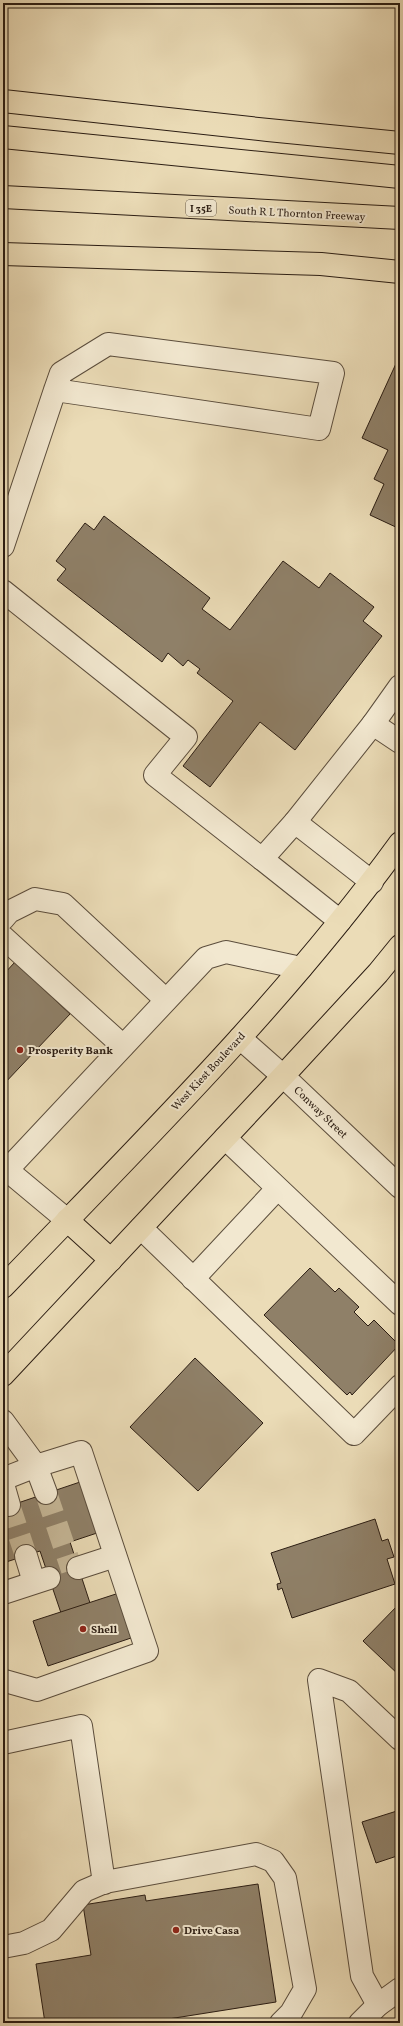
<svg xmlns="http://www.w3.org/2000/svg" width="403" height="2026" font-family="Vollkorn,serif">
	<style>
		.building { fill: #8f8068; stroke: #2b1d13 }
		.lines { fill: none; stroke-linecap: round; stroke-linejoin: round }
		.minor-tunnel { stroke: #c5b696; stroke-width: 22; stroke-dasharray: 22 11; stroke-linecap: butt }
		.minor-casing { stroke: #5b4d3c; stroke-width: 24 }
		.major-casing { stroke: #2b1d13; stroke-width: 24 }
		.highway-casing { stroke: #2b1d13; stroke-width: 24 }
		.minor { stroke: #f2e8d0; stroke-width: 22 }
		.major { stroke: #ebdcb7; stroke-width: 22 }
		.highway { stroke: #ebdcb7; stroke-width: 22 }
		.poi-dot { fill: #8f2418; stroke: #f2e8d0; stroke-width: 1.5 }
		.labels { text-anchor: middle; stroke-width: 4; stroke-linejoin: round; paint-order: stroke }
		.shield { fill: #f2e8d0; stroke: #675a4c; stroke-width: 1 }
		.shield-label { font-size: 10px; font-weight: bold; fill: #2b1d13 }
		.street-label { font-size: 11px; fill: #2b1d13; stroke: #f2e8d0 }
		.poi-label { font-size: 11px; font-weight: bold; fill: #2b1d13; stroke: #f2e8d0; text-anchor: start }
	</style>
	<rect width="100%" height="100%" fill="#ebdcb7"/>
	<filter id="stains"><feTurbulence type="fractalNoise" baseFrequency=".005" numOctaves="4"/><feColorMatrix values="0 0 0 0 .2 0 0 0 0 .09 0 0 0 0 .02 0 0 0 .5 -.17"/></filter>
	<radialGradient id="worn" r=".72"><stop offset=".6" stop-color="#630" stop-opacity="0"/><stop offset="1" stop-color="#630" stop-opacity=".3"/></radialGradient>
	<!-- building -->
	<g class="building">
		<polygon points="399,357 400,357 400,529 370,515 384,484 374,479 388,450 362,438"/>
		<polygon points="104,516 210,598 202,609 230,630 283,561 319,588 330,573 374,607 363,621 382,636 295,750 260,722 210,787 183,766 233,701 197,673 200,669 188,660 183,666 168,653 162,662 57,580 66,569 56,561 85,523 94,530"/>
		<polygon points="15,962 70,1014 3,1085 3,975"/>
		<polygon points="310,1268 335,1292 339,1288 359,1307 354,1312 368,1326 374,1320 399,1345 352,1395 350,1392 347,1395 264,1315"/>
		<polygon points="195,1358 263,1423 198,1491 130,1427"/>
		<polygon points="83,1481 100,1532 70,1542 90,1603 61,1613 40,1551 3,1563 3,1508"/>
		<polygon points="375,1519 382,1541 388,1539 394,1557 387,1559 395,1584 292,1618 282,1588 278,1590 277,1584 281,1583 271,1553"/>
		<polygon points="119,1593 134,1637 48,1666 33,1621"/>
		<polygon points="400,1603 400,1676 363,1641"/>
		<polygon points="400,1810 400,1840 398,1841 400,1855 376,1863 362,1822"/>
		<polygon points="258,1884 276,2002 143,2023 45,2023 36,1964 91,1955 83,1905 145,1895 146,1901"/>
	</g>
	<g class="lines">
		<!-- minor-tunnel -->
		<g class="minor-tunnel">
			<polyline points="46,1493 72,1570"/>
			<polyline points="9,1505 26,1556"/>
		</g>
		<defs>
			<g id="minor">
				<polyline points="3,546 55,390 61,373 108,344 333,373 319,429 55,390"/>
				<polyline points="3,591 186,737 155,775 262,859 295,822 372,882"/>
				<polyline points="373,724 400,742"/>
				<polyline points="295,822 373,724 400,686"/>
				<polyline points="262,859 340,921"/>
				<polyline points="3,919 9,912 35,899 63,904 166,1000"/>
				<polyline points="3,937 123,1046"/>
				<polyline points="240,1038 283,1076 400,1187"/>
				<polyline points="225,1138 400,1304"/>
				<polyline points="67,1220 7,1170 206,958 226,952 301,968"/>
				<polyline points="141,1228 354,1434 400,1386"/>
				<polyline points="193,1279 277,1189"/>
				<polyline points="3,1421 36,1466 81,1452 147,1651 37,1690 5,1681"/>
				<polyline points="3,1479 36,1466 46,1493"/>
				<polyline points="3,1484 9,1505"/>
				<polyline points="26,1556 34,1582"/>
				<polyline points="78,1568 115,1556"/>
				<polyline points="3,1593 49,1578"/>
				<polyline points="3,1743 81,1726 104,1883"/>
				<polyline points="3,1947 24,1943 51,1930 84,1891 105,1882 256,1854 273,1861 285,1878 305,1989 291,2013 281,2023"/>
				<polyline points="378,2005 362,1976 319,1680 349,1691 400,1739"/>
				<polyline points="360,2023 378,2005 400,1989"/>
			</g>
			<g id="major">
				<polyline points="67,1220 111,1260"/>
				<path d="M3,1287C140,1144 283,1004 400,843"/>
				<polyline points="3,1375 283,1076 378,973 400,946"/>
			</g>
			<g id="highway">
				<polyline points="3,101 268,130 400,143"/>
				<polyline points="3,137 400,177"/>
				<polyline points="3,197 400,218"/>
				<polyline points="3,254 321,264 400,272"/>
			</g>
		</defs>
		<!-- minor casing -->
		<use href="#minor" class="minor-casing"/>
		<!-- major casing -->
		<use href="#major" class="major-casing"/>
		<!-- highway casing -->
		<use href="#highway" class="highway-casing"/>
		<!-- minor -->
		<use href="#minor" class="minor"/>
		<!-- major -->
		<use href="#major" class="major"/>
		<!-- highway -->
		<use href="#highway" class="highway"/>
	</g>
	<!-- markers -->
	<g class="poi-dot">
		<circle cx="20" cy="1050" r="4"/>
		<circle cx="83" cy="1629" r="4"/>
		<circle cx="176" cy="1930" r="4"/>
	</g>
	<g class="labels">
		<!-- shield labels -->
		<rect class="shield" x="186" y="200" width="30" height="16" rx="3"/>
		<g class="shield-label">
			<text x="201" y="212">I 35E</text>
		</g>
		<!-- street labels -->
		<g class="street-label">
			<text transform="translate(297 213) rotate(3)" y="4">South R L Thornton Freeway</text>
			<text transform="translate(208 1071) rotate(-47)" y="4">West Kiest Boulevard</text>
			<text transform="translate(321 1112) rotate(44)" y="4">Conway Street</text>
		</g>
		<!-- poi labels -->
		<g class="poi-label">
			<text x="28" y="1054">Prosperity Bank</text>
			<text x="91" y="1633">Shell</text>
			<text x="184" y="1934">Drive Casa</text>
		</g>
	</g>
	<!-- margin -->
	<rect width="403" height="2026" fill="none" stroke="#ebdcb7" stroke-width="16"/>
	<rect x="4" y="4" width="395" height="2018" fill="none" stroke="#2b1d13" stroke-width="2"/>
	<rect x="8" y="8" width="387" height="2010" fill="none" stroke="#2b1d13"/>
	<rect width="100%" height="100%" filter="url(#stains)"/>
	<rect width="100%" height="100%" fill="url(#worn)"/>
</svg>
